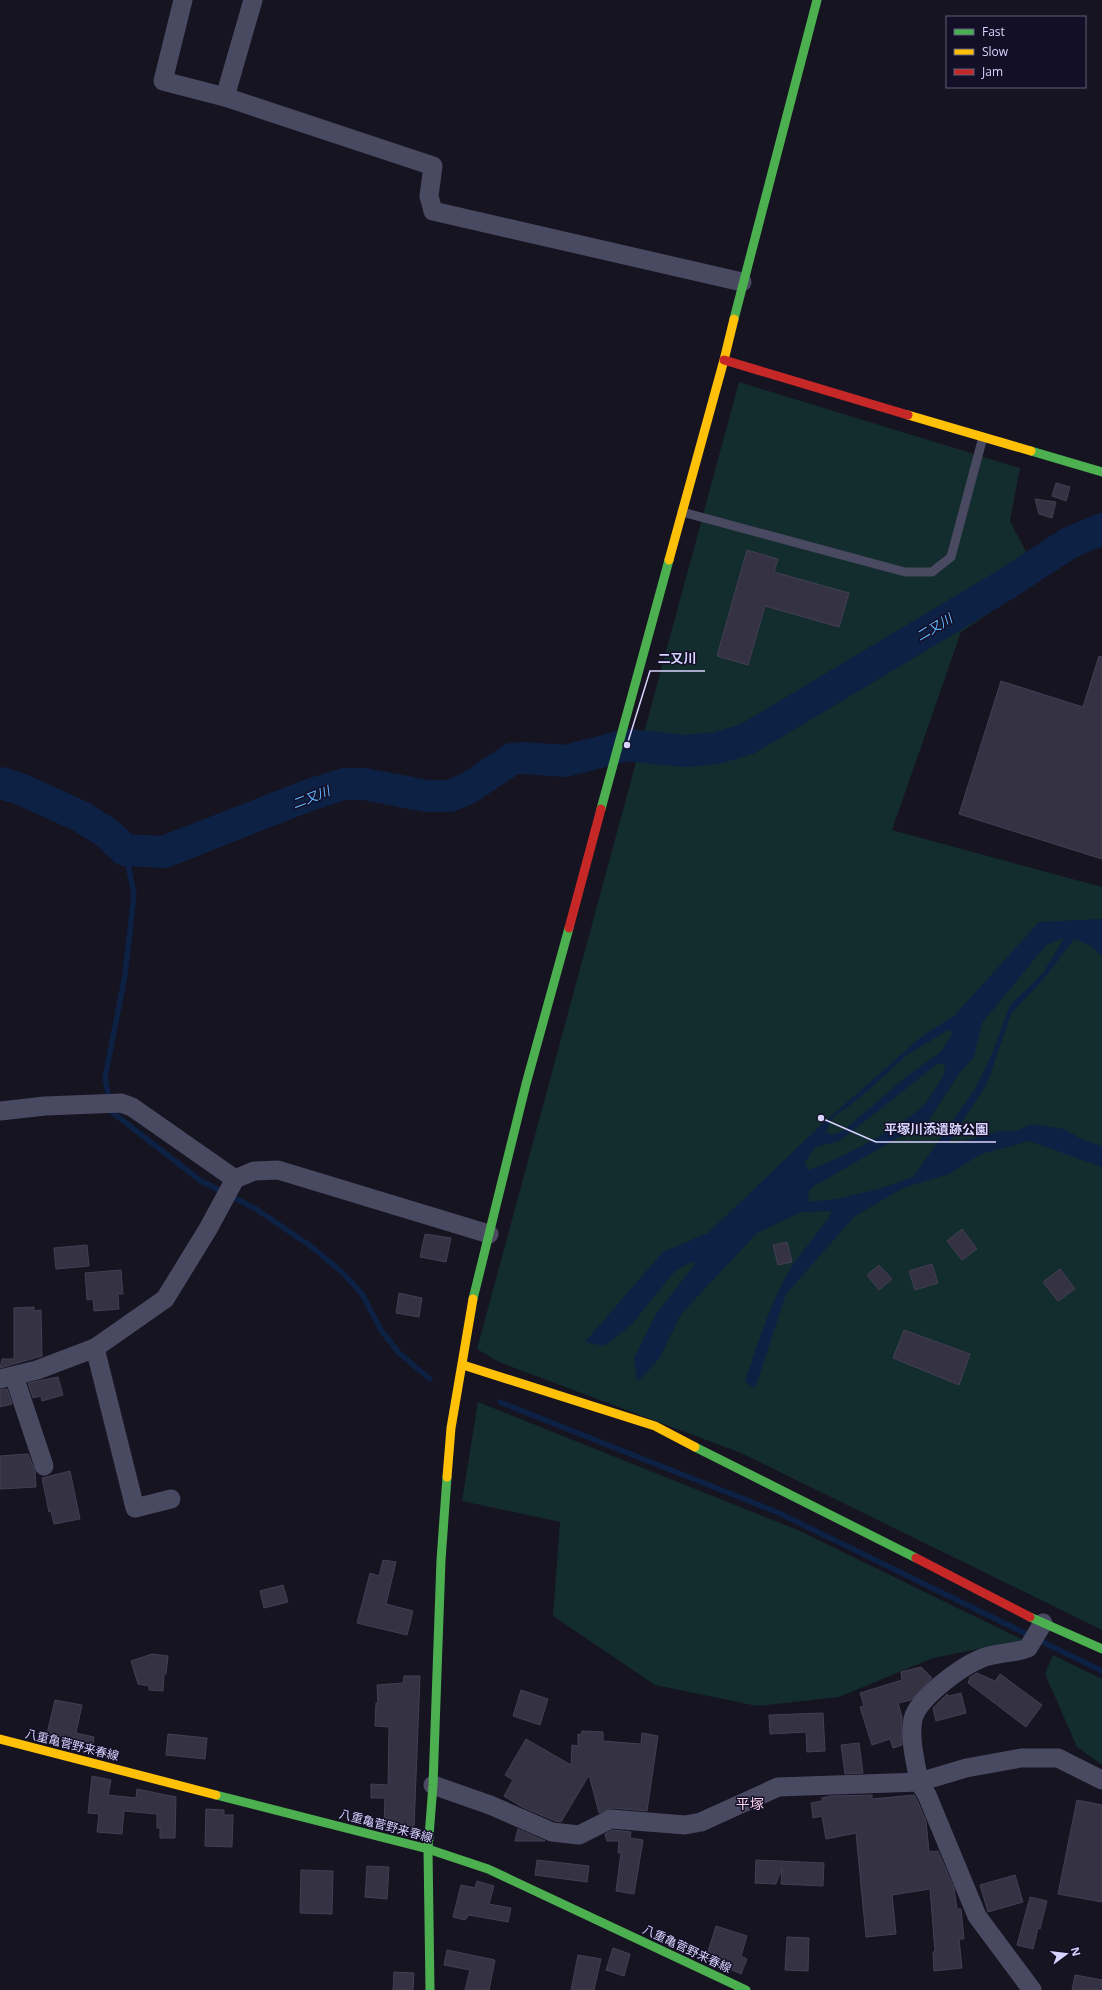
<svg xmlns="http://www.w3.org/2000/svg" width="1102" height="1990" font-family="'Open Sans','Noto Sans JP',sans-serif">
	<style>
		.green { fill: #132c2d }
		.water { fill: #0d2144; fill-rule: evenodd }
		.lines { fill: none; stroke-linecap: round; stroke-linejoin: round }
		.stream { stroke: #0d2144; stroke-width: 5.5 }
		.river { stroke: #0d2144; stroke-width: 32 }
		.building { fill: #343243; stroke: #433f54 }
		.lane { stroke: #4a4962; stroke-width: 9 }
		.street { stroke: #4a4962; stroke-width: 19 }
		.fast { stroke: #4caf50; stroke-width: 9 }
		.slow { stroke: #ffc107; stroke-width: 9 }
		.jam { stroke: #c62828; stroke-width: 9 }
		.labels { text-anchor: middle; stroke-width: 3; stroke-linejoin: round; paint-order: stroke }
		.street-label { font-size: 12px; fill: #d9d4ff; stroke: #130f26 }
		.water-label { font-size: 13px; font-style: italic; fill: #62b6ff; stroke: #130f26 }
		.quarter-label { font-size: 14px; fill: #ffd6f0; stroke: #130f26 }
		.leader { fill: none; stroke: #d9d4ff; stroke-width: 1.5 }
		.callout-dot { fill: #d9d4ff; stroke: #130f26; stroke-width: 1.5 }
		.callout-label { font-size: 13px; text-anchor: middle; font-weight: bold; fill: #d9d4ff; stroke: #130f26; stroke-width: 3; stroke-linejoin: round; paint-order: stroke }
	</style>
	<rect width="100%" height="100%" fill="#161421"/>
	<!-- green -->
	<g class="green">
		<polygon points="739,382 1020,468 1010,521 1040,579 961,632 892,830 1102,887 1102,1630 741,1453 499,1362 477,1349"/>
		<polygon points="478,1402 800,1531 1023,1640 933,1658 839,1697 757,1706 655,1685 553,1616 560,1522 462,1501"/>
		<polygon points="1053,1655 1102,1679 1102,1765 1077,1747 1045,1674"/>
	</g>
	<!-- water -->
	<path class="water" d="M1102,919V956L1091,946L1074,939L1046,976L1011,1014L987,1084L949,1142L952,1145L998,1131H1016L1031,1124L1064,1129L1081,1139L1102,1146V1167L1029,1141L981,1154L949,1174L903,1188L855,1216L786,1294L755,1388L745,1382C758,1343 770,1303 791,1268C804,1248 821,1230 833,1211L801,1212L757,1233L681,1314L659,1359L637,1382L634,1358L656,1314L695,1264L691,1262L675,1271L631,1325L604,1346L585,1342L663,1252L708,1233L820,1126L921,1037L955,1015L1039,922ZM1064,938L1043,973L1010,1005L992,1054L975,1089L913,1177L879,1189L837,1199L809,1202L808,1192L814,1186L929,1120L960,1072L974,1057L982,1023L1046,945ZM948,1030L953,1032L941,1052L907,1076L844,1130L832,1135L826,1132L831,1119L862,1096L907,1055ZM937,1064H944L945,1073C939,1082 933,1093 927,1101C907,1125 839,1160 808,1170L805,1162L815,1147L840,1141Z"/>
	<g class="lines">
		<!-- stream -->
		<g class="stream">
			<polyline points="125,850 134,894 125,975 105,1078 112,1112 201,1181 256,1209 312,1247 343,1273 362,1294 381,1330 399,1353 430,1379"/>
			<polyline points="500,1402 779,1513 1102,1671"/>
		</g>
		<!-- river -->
		<polyline class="river" points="0,783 18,788 80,816 107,833 125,850 164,852 309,795 344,784 364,784 426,796 449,796 467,789 512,759 524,758 565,761 627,745 685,751 717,748 747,739 1003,586 1069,543 1102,529"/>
	</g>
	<!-- building -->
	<g class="building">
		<polygon points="1056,483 1070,487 1066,501 1052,496"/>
		<polygon points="1035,499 1056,502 1052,518 1039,514"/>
		<polygon points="747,550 778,559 774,572 849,593 839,627 765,606 748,665 717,656"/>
		<polygon points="1099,656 1102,657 1102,859 959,814 1001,681 1083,707"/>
		<polygon points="962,1229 977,1249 962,1260 947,1241"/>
		<polygon points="425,1234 451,1238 446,1262 420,1257"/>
		<polygon points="787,1242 792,1262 778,1265 773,1245"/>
		<polygon points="87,1245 89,1266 56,1269 54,1248"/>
		<polygon points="932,1264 938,1283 915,1290 909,1271"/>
		<polygon points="879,1265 892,1279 879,1290 867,1275"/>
		<polygon points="1060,1269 1075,1289 1058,1301 1043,1282"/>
		<polygon points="121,1270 123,1294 118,1294 119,1309 94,1311 93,1299 87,1300 85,1273"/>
		<polygon points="399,1293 422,1298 419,1317 396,1313"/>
		<polygon points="34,1307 34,1311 41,1310 42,1356 0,1368 2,1359 14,1359 14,1308"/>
		<polygon points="904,1330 970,1354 959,1385 893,1358"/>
		<polygon points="58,1377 63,1395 42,1401 41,1396 33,1398 28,1383"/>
		<polygon points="7,1389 12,1404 0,1407 0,1390"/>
		<polygon points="28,1454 35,1471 36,1487 0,1489 0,1456"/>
		<polygon points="70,1471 80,1519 54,1524 51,1511 49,1512 42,1478"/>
		<polygon points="383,1560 396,1562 386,1604 413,1611 407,1635 357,1623 370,1573 379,1576"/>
		<polygon points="283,1585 288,1602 264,1608 260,1591"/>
		<polygon points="152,1654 168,1656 166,1674 164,1674 163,1691 149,1690 149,1686 138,1684 131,1661"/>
		<polygon points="921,1667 932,1678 911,1700 898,1703 902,1717 902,1745 893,1748 890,1739 872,1745 860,1707 864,1706 860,1693 902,1680 901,1672"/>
		<polygon points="977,1673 995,1681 1000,1674 1042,1705 1026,1727 968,1683 970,1677"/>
		<polygon points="404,1676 420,1676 414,1828 394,1827 384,1825 385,1798 371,1798 371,1784 388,1785 389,1727 375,1726 376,1703 378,1703 377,1685 403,1683"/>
		<polygon points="521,1690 548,1699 540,1725 513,1716"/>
		<polygon points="961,1693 966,1713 936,1721 933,1708 947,1694 949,1696"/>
		<polygon points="55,1700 82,1705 76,1733 94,1737 92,1750 46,1738"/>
		<polygon points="823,1713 825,1751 807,1752 806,1732 770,1734 769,1715"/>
		<polygon points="582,1731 603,1732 603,1741 641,1744 642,1733 658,1736 647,1811 612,1808 599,1813 589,1775 561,1822 555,1821 522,1807 504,1796 513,1780 505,1775 526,1739 571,1765 572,1745 578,1746 578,1734 581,1735"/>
		<polygon points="168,1734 207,1738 205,1759 166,1755"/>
		<polygon points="859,1743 863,1773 845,1774 841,1745"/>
		<polygon points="92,1776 111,1780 108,1795 136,1798 137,1789 176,1797 175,1838 160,1838 160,1828 157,1828 157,1814 124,1811 122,1834 97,1832 99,1814 88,1813"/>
		<polygon points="872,1795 872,1799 914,1795 917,1800 926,1821 929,1852 938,1851 954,1888 957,1909 961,1909 964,1939 959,1939 962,1968 934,1971 933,1952 935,1951 930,1889 892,1895 896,1934 866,1937 856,1833 826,1839 822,1816 813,1818 811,1803 822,1801 822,1798 831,1796"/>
		<polygon points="1077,1800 1102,1805 1102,1902 1058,1894"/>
		<polygon points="206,1809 224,1810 224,1815 233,1815 232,1847 205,1846"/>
		<polygon points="518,1829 545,1841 515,1841"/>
		<polygon points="613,1830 631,1832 630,1838 643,1840 634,1894 616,1891 621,1853 618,1853 619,1841 607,1841 605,1834"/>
		<polygon points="537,1860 589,1866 587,1882 535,1875"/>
		<polygon points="756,1860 824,1863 823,1886 781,1884 782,1868 776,1884 755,1883"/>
		<polygon points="367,1866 389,1867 387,1899 365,1897"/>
		<polygon points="301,1870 333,1871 332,1914 300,1913"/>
		<polygon points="1015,1875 1023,1902 988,1912 980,1885"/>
		<polygon points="477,1881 494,1886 489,1904 511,1908 508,1922 469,1915 465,1920 453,1917 461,1885 475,1888"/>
		<polygon points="1030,1897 1047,1901 1040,1929 1038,1928 1033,1949 1017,1945"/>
		<polygon points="716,1926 747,1936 741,1956 747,1959 741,1974 706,1958"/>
		<polygon points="787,1937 809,1938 808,1971 785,1970"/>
		<polygon points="613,1948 630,1954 624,1976 606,1970"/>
		<polygon points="447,1950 495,1960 489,1990 465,1990 470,1970 444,1965"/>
		<polygon points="578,1955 601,1959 594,1990 571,1990"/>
		<polygon points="394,1972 414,1973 413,1990 393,1990"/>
		<polygon points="1075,1975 1102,1980 1102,1990 1072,1990"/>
	</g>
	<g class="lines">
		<!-- lane -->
		<polyline class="lane" points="682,512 905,572 932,572 951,557 983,437"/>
		<!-- street -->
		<g class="street">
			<polyline points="183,0 163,81 225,97 433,166 429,196 433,211 742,282"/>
			<polyline points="225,97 253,0"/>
			<polyline points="0,1111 45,1106 121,1103 132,1107 235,1179"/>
			<polyline points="95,1348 135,1508 171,1499"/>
			<polyline points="14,1376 44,1466"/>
			<polyline points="0,1379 37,1370 95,1348 165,1299 208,1229 235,1179 254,1171 278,1170 489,1234"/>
			<path d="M1043,1623L1028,1648C1013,1654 995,1652 980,1659C961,1667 918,1698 913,1719C909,1739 916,1763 919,1782L966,1768L1021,1758H1058L1102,1780"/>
			<polyline points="433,1785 490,1805 552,1832 579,1835 611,1819 685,1825 701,1822 778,1787 919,1782 927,1795 977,1916 1032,1990"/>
		</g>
		<!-- fast -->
		<g class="fast">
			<polyline points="734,319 817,0"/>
			<polyline points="1031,451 1102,472"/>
			<polyline points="601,809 669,560"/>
			<polyline points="473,1299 526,1084 569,928"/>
			<polyline points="695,1447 916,1558"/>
			<polyline points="1030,1617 1102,1649"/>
			<polyline points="216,1795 428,1849 488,1869 746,1990"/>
			<polyline points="430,1990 428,1849 433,1785 441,1560 447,1477"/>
		</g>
		<!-- slow -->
		<g class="slow">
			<polyline points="908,415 1031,451"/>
			<polyline points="669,560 724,360 734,319"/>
			<polyline points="463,1365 655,1426 695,1447"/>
			<polyline points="447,1477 451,1428 473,1299"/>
			<polyline points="0,1739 216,1795"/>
		</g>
		<!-- jam -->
		<g class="jam">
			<polyline points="724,360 908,415"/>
			<polyline points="569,928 601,809"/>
			<polyline points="916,1558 1030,1617"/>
		</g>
	</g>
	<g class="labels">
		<!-- street labels -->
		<g class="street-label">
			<text transform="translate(72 1745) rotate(14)" y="4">八重亀菅野来春線</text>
			<text transform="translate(386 1826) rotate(15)" y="4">八重亀菅野来春線</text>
			<text transform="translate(687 1949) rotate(25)" y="4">八重亀菅野来春線</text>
		</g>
		<!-- water labels -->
		<g class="water-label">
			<text transform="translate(934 627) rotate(-31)" y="5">二又川</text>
			<text transform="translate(311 797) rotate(-21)" y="5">二又川</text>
		</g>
		<!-- quarter labels -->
		<g class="quarter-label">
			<text x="750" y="1809">平塚</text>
		</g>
	</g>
	<!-- callouts -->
	<path class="leader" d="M627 745L650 671H705M821 1118L876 1142H996"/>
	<g class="callout-dot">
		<circle cx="627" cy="745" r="4"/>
		<circle cx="821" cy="1118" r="4"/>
	</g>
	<g class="callout-label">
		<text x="677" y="663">二又川</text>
		<text x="936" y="1134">平塚川添遺跡公園</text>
	</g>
	<!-- legend -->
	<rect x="946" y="16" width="140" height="72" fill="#130f26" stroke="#625e7d"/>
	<rect x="954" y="29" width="20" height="6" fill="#4caf50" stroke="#625e7d"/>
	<text x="982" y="36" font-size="12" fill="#d9d4ff">Fast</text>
	<rect x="954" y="49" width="20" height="6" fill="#ffc107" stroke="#625e7d"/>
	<text x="982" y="56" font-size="12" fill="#d9d4ff">Slow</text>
	<rect x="954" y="69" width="20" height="6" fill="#c62828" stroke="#625e7d"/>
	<text x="982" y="76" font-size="12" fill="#d9d4ff">Jam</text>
	<!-- north arrow -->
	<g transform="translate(1066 1954) rotate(75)" stroke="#130f26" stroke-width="3" paint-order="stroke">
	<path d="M0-3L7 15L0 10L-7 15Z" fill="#d9d4ff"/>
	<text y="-6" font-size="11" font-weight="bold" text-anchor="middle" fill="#d9d4ff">N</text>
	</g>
</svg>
